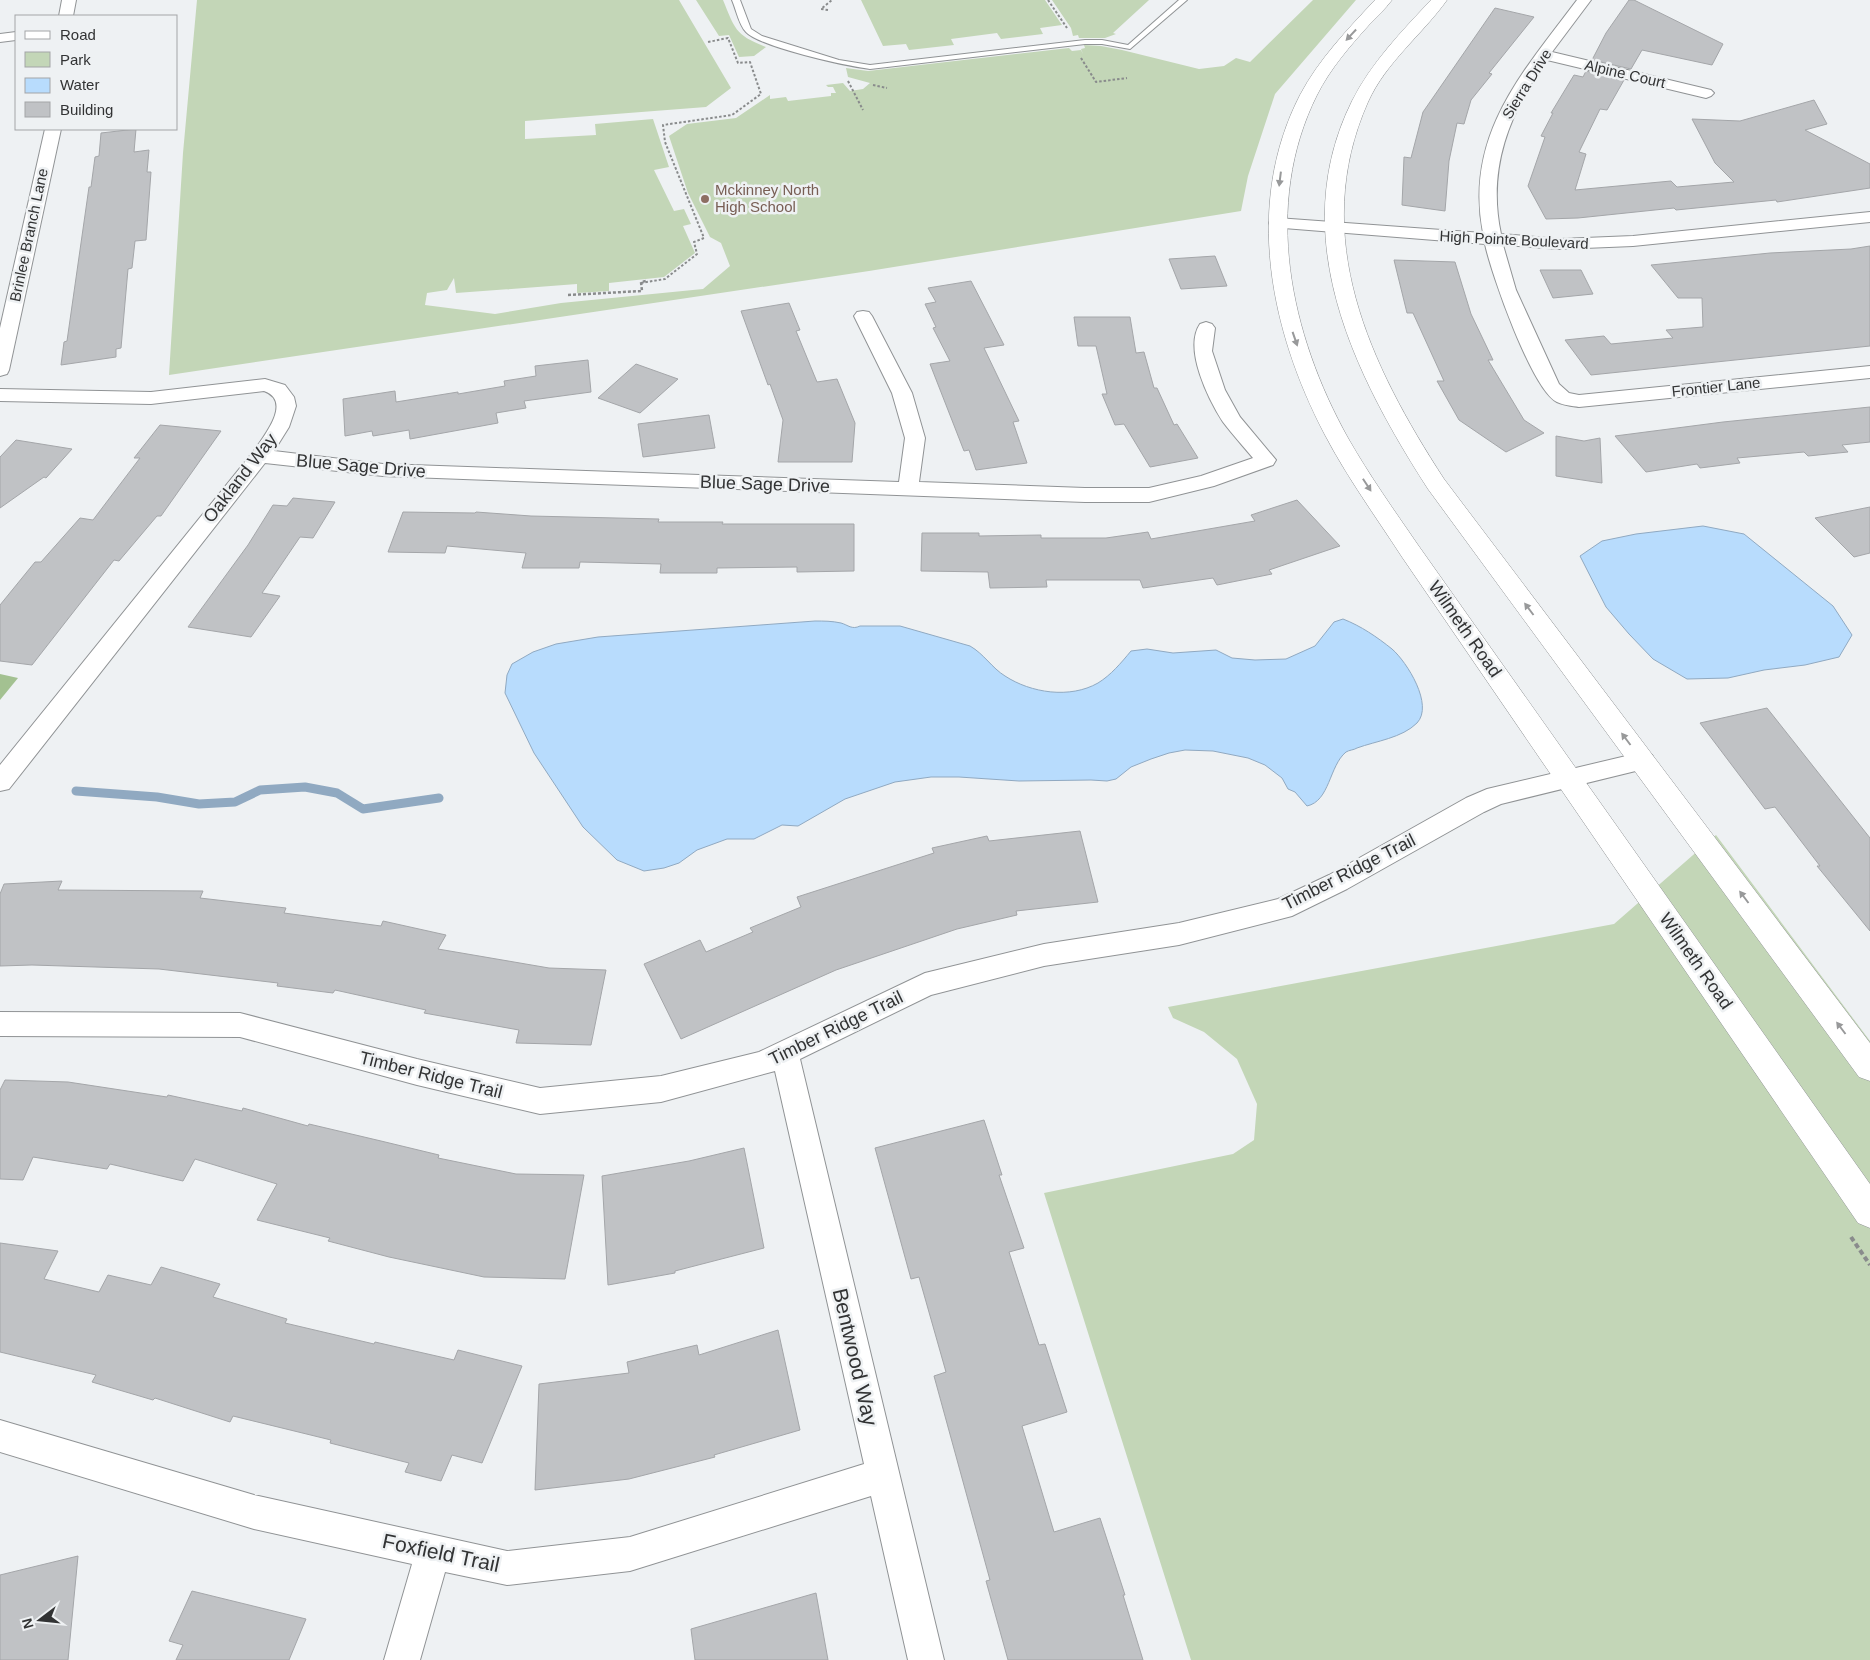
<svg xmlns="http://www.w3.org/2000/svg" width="1870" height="1660" font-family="Arial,sans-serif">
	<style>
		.green { fill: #c3d6b7 }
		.forest { fill: #a3c191 }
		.water { fill: #b8dcfd; stroke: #90a9c1 }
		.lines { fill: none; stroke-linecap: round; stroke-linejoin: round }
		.stream { stroke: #90a9c1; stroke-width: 9 }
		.building { fill: #c0c2c5; stroke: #a4a6a9 }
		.lane-casing { stroke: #909395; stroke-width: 2 }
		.street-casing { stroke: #909395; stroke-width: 2 }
		.secondary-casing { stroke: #909395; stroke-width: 1 }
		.path-far2 { stroke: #898b8c; stroke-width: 2; stroke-dasharray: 2.5 2; stroke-linecap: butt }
		.path-far1 { stroke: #898b8c; stroke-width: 2.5; stroke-dasharray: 3 2; stroke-linecap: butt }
		.path { stroke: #898b8c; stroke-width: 4; stroke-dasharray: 5 3; stroke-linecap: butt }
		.lane { fill: #fff; fill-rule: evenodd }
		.street { fill: #fff; fill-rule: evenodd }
		.secondary { fill: #fff; fill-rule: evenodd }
		.oneway { fill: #98999a }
		.education-dot { fill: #8d6e63; stroke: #eef1f3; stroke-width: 2 }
		.labels { text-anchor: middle; stroke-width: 5; stroke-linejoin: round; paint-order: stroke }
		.far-street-label { font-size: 15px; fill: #323334; stroke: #eef1f3 }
		.far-education-label { font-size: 15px; fill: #785e54; stroke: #eef1f3; text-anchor: start }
		.street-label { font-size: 18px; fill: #323334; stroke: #eef1f3 }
		.near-street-label { font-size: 21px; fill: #323334; stroke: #eef1f3 }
	</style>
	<rect width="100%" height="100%" fill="#eef1f3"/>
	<!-- green -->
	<g class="green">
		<polygon points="197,0 679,0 731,88 706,107 525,121 525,139 596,135 595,124 653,119 669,167 654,170 674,211 684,209 691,224 683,226 695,253 664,277 609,283 609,291 577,293 577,284 456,293 454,278 447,290 427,293 425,305 495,314 561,303 703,289 730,266 721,243 710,237 688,193 669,136 687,124 736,118 770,95 770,99 786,97 788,101 831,96 831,93 836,93 833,87 828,87 826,85 843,83 850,91 863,89 870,83 848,77 846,68 868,71 1069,48 1072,51 1081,50 1083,54 1081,49 1085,48 1084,45 1101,46 1122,50 1199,69 1224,66 1236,58 1250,62 1313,0 1356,0 1275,94 1248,176 1241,211 869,271 169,375 183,153"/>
		<path d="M696,0H723C735,29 735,35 766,47L754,56L739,57L729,35L719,36Z"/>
		<polygon points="861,0 1045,0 1062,25 1040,28 1043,34 1001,39 997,33 951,39 954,45 909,50 906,44 883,46"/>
		<polygon points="1052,0 1149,0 1113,33 1116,34 1105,38 1079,38 1078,35 1073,36 1071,28"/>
		<polygon points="1716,835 1870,1041 1870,1660 1191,1660 1044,1193 1233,1154 1254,1140 1257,1104 1237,1059 1204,1032 1173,1018 1168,1007 1614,924"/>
	</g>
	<!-- forest -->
	<polygon class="forest" points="0,674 18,678 0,700"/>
	<!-- water -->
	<g class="water">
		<polygon points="1703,526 1744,534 1833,606 1852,635 1839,657 1805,665 1764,670 1728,678 1687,679 1653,659 1629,634 1606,607 1580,556 1602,541 1636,534"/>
		<path d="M1343,619C1361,626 1377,637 1392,649C1407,662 1434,705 1417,723C1402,738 1376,741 1357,748C1354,750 1349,750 1346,752C1329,766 1330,801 1307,806L1295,792L1288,789L1282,778L1265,765L1248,758L1213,751L1185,750L1169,753L1151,759L1131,767L1116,779L1107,781L1091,780L1019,781L959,777H931L895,782L845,799L798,826L782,825L754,839H727L697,850L679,863L664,868L644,871L617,860L583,827L534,753L505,693L507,675L512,664L533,652L556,644L598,637L815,621C824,621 832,621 841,623C848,625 852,630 860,626H900L970,646C984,654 992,668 1005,676C1031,693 1070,699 1098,683C1111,675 1121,663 1131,651L1147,649L1173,653L1216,650L1232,658L1255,660L1286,659L1315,646L1334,622Z"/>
	</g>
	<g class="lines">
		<!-- stream -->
		<polyline class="stream" points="76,791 157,797 199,804 235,802 260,790 305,787 337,793 363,809 439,798"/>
	</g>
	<!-- building -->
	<g class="building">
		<polygon points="1629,0 1634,0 1723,44 1712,65 1642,50 1631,69 1592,60 1606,33"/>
		<polygon points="1495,8 1534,17 1489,73 1492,74 1471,100 1464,124 1457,123 1449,161 1445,211 1402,205 1404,157 1411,158 1423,112"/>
		<polygon points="1586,71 1624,80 1607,110 1600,109 1579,152 1586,154 1575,190 1671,181 1677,187 1734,182 1715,163 1692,119 1740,121 1814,100 1827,124 1805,130 1870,164 1870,188 1777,202 1776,200 1676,210 1674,208 1578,218 1546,219 1528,186 1545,137 1541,136 1553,113 1551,113 1574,75 1583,77"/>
		<polygon points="136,129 134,152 149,150 147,172 151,172 146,240 135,241 132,268 128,269 121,348 116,349 116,357 61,365 64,342 67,341 89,187 91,187 95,157 99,156 101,133"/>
		<polygon points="1870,246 1870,346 1591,375 1565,340 1604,336 1611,344 1673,338 1666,330 1703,327 1702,298 1678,298 1651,265 1770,253 1851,249"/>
		<polygon points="1215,256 1227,286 1181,289 1169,259"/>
		<polygon points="1394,260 1455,262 1471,314 1493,360 1488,360 1524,420 1544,433 1506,452 1459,420 1437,381 1444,381 1413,313 1407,313"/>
		<polygon points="1540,270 1581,270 1593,294 1553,298"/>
		<polygon points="971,281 1004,345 984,348 1019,421 1013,422 1027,463 976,470 969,450 964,451 930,364 950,361 933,328 936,327 925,304 936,302 928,288"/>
		<polygon points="789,303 800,330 796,331 817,382 837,379 855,423 852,462 778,462 783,420 770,384 768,385 741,311"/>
		<polygon points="1074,317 1130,317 1136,353 1144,352 1154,388 1157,388 1174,425 1177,424 1198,458 1150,467 1124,424 1115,425 1102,394 1107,394 1096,346 1078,346"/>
		<polygon points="588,360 591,392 524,401 526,408 496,413 498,423 410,439 409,430 373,436 372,431 345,436 343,399 395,391 396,402 458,392 458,394 505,386 504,381 536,376 535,366"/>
		<polygon points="636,364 678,379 640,413 598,398"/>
		<polygon points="1870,407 1870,442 1842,445 1848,452 1808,456 1804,452 1737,458 1740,463 1700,468 1697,464 1646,472 1615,436 1723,422"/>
		<polygon points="709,415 715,448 643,457 638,424"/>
		<polygon points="160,425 221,431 161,516 157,516 119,561 114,560 32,665 0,661 0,605 35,562 41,562 80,518 93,520 140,458 134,458"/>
		<polygon points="1556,436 1584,441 1600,438 1602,483 1556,476"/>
		<polygon points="16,440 72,449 46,478 44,477 0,508 0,457"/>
		<polygon points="293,498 335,502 313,538 300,537 262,593 280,596 251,637 188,627 248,545 273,505 287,506"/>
		<polygon points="1297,500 1340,546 1269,570 1272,574 1217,585 1213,578 1143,588 1140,580 1046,580 1047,587 990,588 988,572 921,571 922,533 979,533 979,536 1041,535 1041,538 1106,538 1148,532 1151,539 1255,521 1251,515"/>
		<polygon points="1870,507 1870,553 1854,557 1815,518"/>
		<polygon points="403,512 475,513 476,512 531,516 659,519 658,522 723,522 722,524 854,524 854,571 797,572 797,567 717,568 717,573 660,573 661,564 580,562 579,568 522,568 526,553 447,546 445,553 388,552"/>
		<polygon points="1767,708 1870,838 1870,931 1817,866 1820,866 1775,807 1765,809 1700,723"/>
		<polygon points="1080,831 1098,902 1016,911 1017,915 957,929 895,950 836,970 681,1039 644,964 700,940 706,952 753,932 750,928 801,907 797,897 934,853 932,848 987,836 989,841"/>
		<polygon points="62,881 58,890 203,891 200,898 286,908 284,913 381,926 383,921 446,935 438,949 549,968 606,970 591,1045 516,1043 519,1030 424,1013 426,1010 335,990 333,993 277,986 278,983 159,969 32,965 0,966 0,894 4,884"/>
		<polygon points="5,1080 68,1082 167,1097 168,1095 242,1111 243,1108 308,1126 309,1124 381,1141 439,1155 438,1158 516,1174 584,1175 565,1279 484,1277 389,1257 328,1241 330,1238 257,1220 277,1184 195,1159 183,1181 110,1164 107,1169 33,1157 23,1180 0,1179 0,1090"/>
		<polygon points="984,1120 1002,1175 999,1175 1024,1248 1009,1252 1039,1345 1045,1344 1067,1412 1022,1426 1054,1532 1100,1518 1125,1595 1123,1595 1143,1660 1008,1660 986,1581 990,1580 934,1376 946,1372 919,1277 911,1279 875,1148"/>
		<polygon points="744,1148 764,1248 675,1271 675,1273 608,1285 602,1176 689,1161"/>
		<polygon points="0,1243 58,1251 44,1279 99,1292 108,1275 151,1285 161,1267 220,1284 213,1297 287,1319 285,1323 374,1344 375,1342 454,1360 458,1350 522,1366 482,1463 452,1455 441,1481 405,1472 409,1463 330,1443 331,1440 233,1416 230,1422 155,1398 153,1400 92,1382 96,1375 0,1352"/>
		<polygon points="778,1330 800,1430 714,1455 715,1457 629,1479 535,1490 539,1384 629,1373 627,1362 697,1345 699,1355"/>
		<polygon points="78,1556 68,1660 0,1660 0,1575"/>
		<polygon points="192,1591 306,1619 289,1660 176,1660 183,1645 169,1641"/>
		<polygon points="816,1593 828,1660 695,1660 691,1629"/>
	</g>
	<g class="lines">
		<defs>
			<path id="lane" d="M732,0H740L751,29L762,36L839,60L870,65L1085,40H1102L1128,45L1179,0H1187L1130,49L1102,44H1085L870,69C846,66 760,47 746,32C739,25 736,9 732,0Z"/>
			<g id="street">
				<polygon points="62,0 76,0 73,16 59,16"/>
				<path d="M1577,0H1591L1552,52L1711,90L1714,93L1711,96L1706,98L1547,60C1509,113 1487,169 1501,234L1560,239L1633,236L1870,212V222L1633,246L1560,249L1503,245L1516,290L1559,384L1569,393L1579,395L1870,366V378L1579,407C1572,406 1563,405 1557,402C1532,390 1491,273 1485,244L1271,227L1269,223L1271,219L1277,218L1483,233C1464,135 1523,72 1577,0Z"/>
				<polygon points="16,32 16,40 0,42 0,34"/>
				<polygon points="45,129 61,129 9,370 7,374 0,376 0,328"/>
				<path d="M863,311L869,312L872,316L912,393L925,438L919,482L1085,488H1149L1201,476L1253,458C1243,446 1232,434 1223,422C1209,400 1183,349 1200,324L1206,322L1212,324L1215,328L1212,351L1225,390L1240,417L1276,460L1273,465L1214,486L1149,502H1085L383,476L265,463L9,789L0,791V765L253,452C264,436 293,401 264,391L151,404L0,401V389L151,392L265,379L285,385L294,397L296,406L289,427L274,451L383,464L899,482L905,438L892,393L854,316L857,312Z"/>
				<polygon points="1643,752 1652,755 1655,761 1652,767 1501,804 1484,812 1347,889 1292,916 1179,945 1044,966 931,995 800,1059 944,1660 908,1660 871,1496 630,1571 507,1585 445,1572 420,1660 384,1660 412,1564 254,1529 0,1452 0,1420 254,1495 507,1551 630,1537 864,1464 775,1071 661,1102 540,1114 417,1085 240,1037 0,1036 0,1012 240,1013 417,1059 540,1088 661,1076 759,1052 925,973 1044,944 1179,923 1278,899 1329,875 1466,798 1487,789"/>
			</g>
			<g id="secondary">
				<path d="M1375,0H1392C1385,9 1377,17 1369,25C1350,46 1330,69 1317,95C1262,205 1290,334 1348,438C1369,475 1394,510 1418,545L1870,1184V1228L1858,1223L1402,557C1376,517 1347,477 1325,435C1270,330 1244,204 1300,95C1319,59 1348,29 1375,0Z"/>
				<path d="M1431,0H1447C1422,35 1386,62 1368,102C1308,237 1370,365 1444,479L1870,1043V1081L1859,1077L1428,489C1354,374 1285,236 1352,101C1371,63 1402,31 1431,0Z"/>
			</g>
		</defs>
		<!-- lane casing -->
		<use href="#lane" class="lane-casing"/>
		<!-- street casing -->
		<use href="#street" class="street-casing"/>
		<!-- secondary casing -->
		<use href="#secondary" class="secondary-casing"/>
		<!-- path-far2 -->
		<g class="path-far2">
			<polyline points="1048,0 1067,28"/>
			<polyline points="828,10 821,9 832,0"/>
			<polyline points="1081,58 1096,82 1127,78"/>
			<polyline points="848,81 863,110"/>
			<polyline points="873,85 887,88"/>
			<polyline points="641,283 665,279 697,254 694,242 704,238 665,142 663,125 732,115 761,94 750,62 738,63 728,38 708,42"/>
		</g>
		<!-- path-far1 -->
		<polyline class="path-far1" points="568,295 642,291 641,282 646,281"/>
		<!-- path -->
		<polyline class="path" points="1851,1237 1870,1265"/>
		<!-- lane -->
		<use href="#lane" class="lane"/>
		<!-- street -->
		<use href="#street" class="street"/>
		<!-- secondary -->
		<use href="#secondary" class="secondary"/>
	</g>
	<!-- one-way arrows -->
	<defs><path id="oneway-solid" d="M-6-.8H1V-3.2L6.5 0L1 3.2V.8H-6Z" transform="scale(1.25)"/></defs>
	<g class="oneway">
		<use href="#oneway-solid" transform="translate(1351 35) rotate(133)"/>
		<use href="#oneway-solid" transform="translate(1280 179) rotate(97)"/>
		<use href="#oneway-solid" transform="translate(1295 339) rotate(71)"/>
		<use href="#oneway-solid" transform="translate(1367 485) rotate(57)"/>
		<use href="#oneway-solid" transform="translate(1529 609) rotate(-127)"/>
		<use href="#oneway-solid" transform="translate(1626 739) rotate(-127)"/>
		<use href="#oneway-solid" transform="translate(1744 897) rotate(-127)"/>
		<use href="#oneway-solid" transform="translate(1841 1028) rotate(-127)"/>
	</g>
	<!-- markers -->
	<circle class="education-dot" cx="705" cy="199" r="5"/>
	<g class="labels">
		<!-- far-street labels -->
		<g class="far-street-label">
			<text transform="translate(1625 74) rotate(13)" y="5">Alpine Court</text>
			<text transform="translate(1527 84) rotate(-58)" y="5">Sierra Drive</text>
			<text transform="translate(29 235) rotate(-78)" y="5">Brinlee Branch Lane</text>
			<text transform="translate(1514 240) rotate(3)" y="5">High Pointe Boulevard</text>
			<text transform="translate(1716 387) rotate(-6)" y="5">Frontier Lane</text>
		</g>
		<!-- far-education labels -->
		<g class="far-education-label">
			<text x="715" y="195">Mckinney North<tspan x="715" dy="17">High School</tspan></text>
		</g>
		<!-- street labels -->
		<g class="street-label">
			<text transform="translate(361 466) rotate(5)" y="6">Blue Sage Drive</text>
			<text transform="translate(240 478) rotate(-52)" y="6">Oakland Way</text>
			<text transform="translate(765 484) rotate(2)" y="6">Blue Sage Drive</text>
			<text transform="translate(1465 629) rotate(55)" y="6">Wilmeth Road</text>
			<text transform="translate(1349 872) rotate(-27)" y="6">Timber Ridge Trail</text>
			<text transform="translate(1696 961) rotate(55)" y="6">Wilmeth Road</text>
			<text transform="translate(836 1028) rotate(-26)" y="6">Timber Ridge Trail</text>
			<text transform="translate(431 1075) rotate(14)" y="6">Timber Ridge Trail</text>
		</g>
		<!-- near-street labels -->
		<g class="near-street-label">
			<text transform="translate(855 1357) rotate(77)" y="7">Bentwood Way</text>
			<text transform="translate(441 1553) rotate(12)" y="7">Foxfield Trail</text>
		</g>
	</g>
	<!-- legend -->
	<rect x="15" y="15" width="162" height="115" fill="#eef1f3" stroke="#a3a5a7"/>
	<rect x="25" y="31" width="25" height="8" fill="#ffffff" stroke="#a3a5a7"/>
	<text x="60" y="40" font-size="15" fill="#323334">Road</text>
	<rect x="25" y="52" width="25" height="15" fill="#c3d6b7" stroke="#a3a5a7"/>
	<text x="60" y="65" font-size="15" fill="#323334">Park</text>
	<rect x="25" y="78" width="25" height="15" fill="#b8dcfd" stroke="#a3a5a7"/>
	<text x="60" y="90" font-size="15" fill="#323334">Water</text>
	<rect x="25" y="102" width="25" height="15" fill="#c0c2c5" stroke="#a3a5a7"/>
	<text x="60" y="115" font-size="15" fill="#323334">Building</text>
	<!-- north arrow -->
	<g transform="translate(40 1620) rotate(254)" stroke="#eef1f3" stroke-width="4" paint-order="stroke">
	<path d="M0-4L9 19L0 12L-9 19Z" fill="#323334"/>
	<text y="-8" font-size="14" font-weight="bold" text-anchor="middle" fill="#323334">N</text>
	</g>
</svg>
